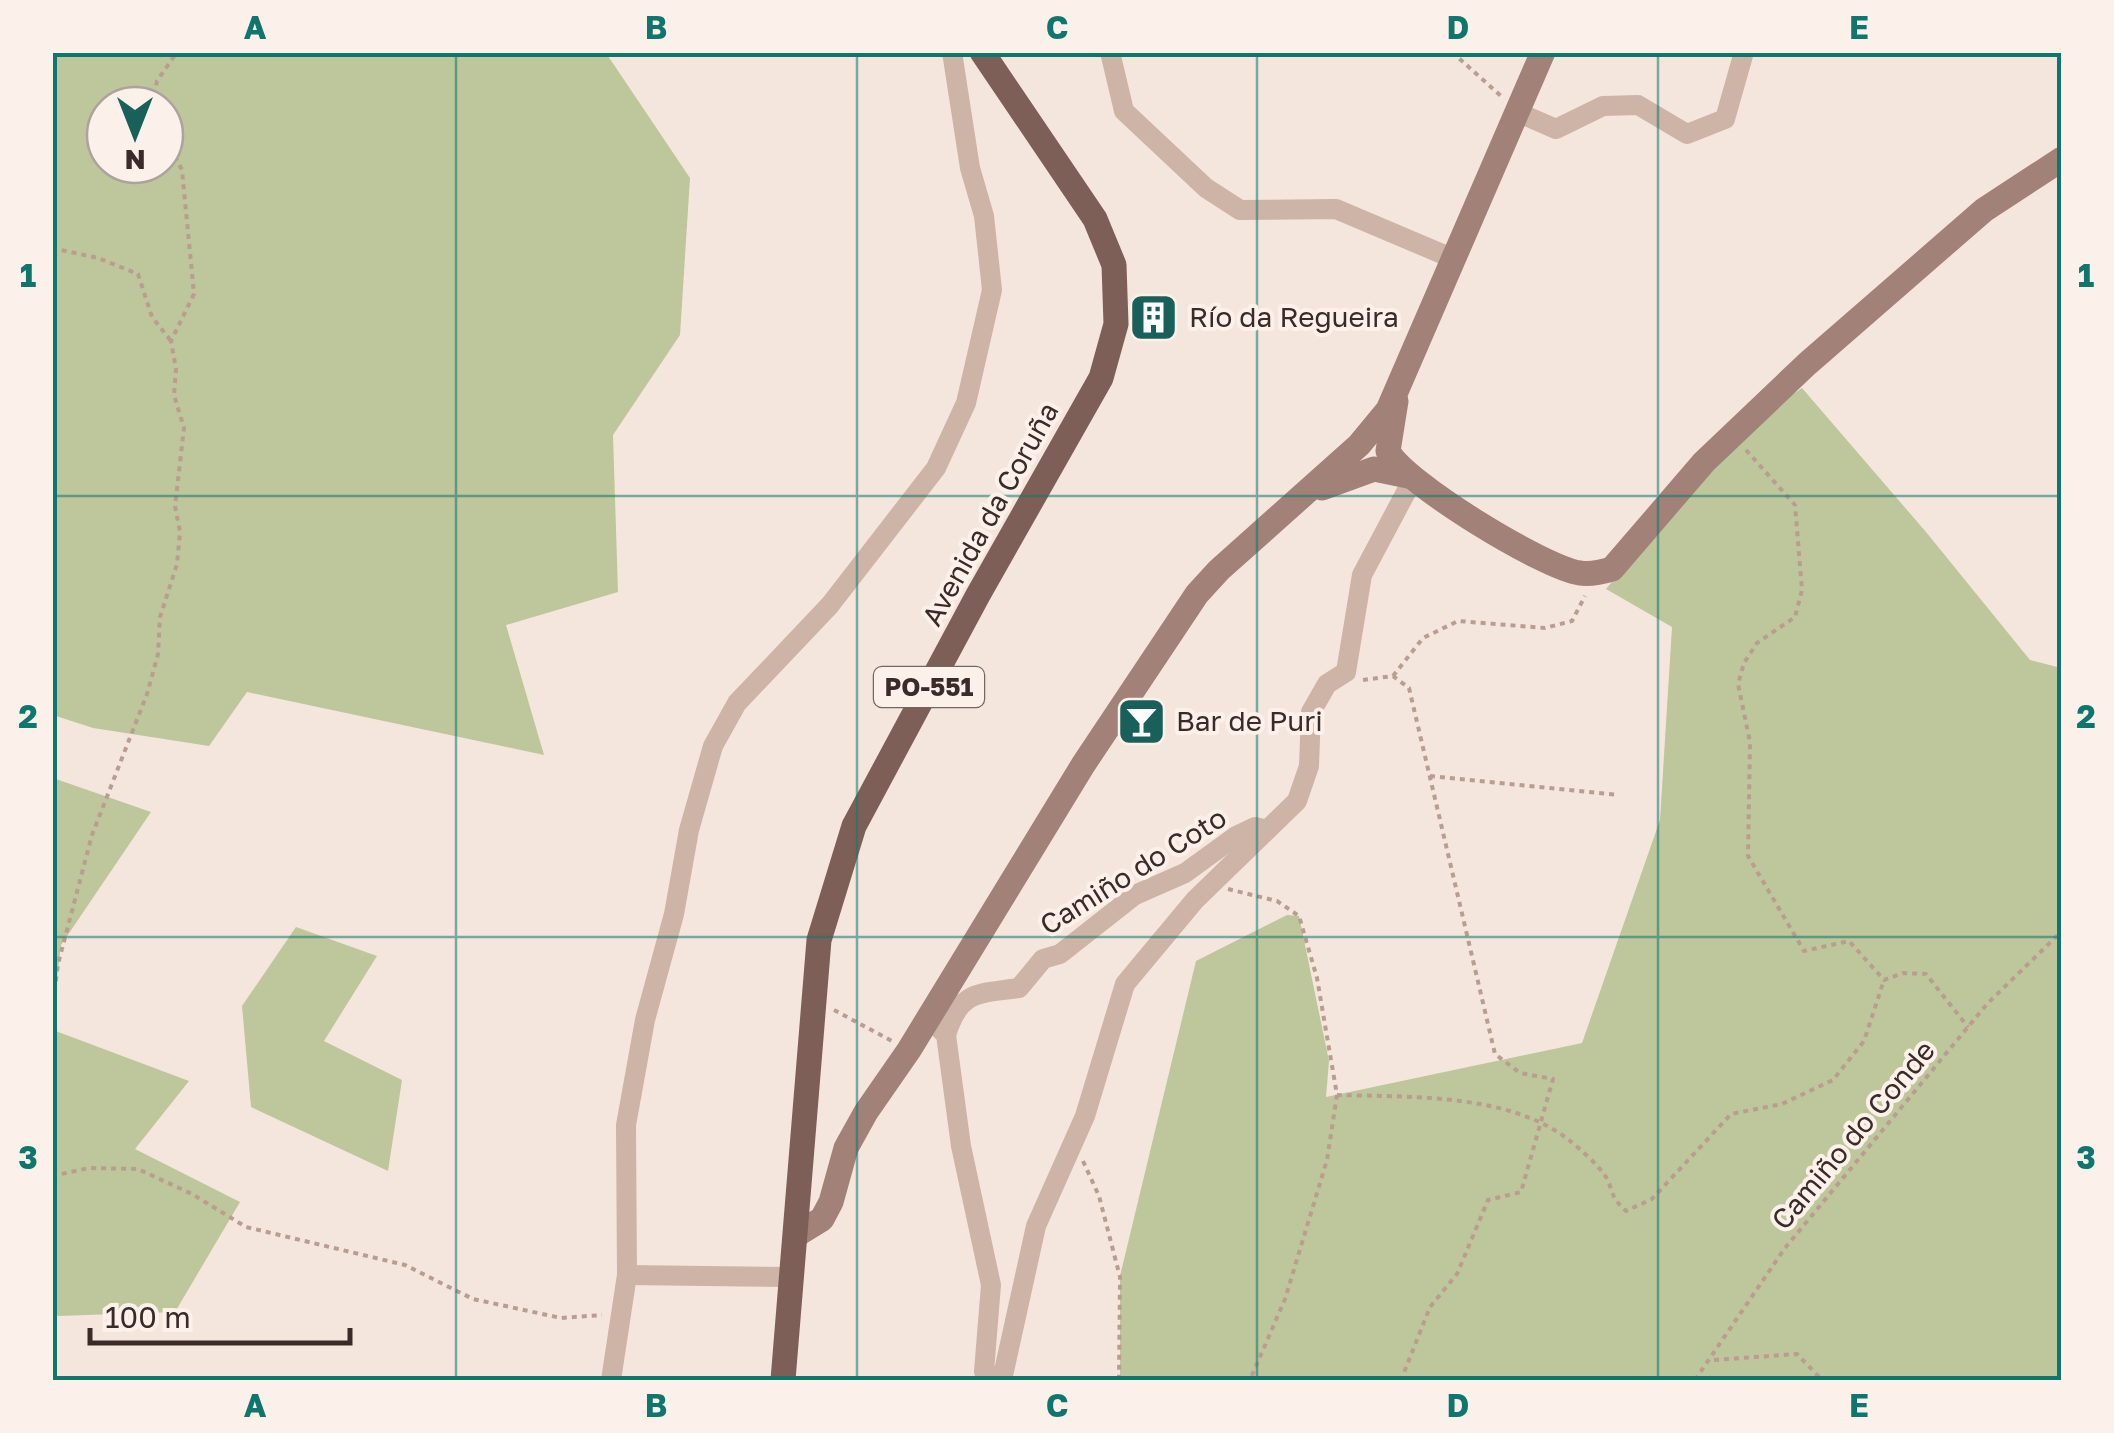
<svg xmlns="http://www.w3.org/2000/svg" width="2114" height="1433" font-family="'Golos Text',sans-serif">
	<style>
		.green { fill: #bec69b; fill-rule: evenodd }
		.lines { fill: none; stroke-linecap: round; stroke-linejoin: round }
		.path { stroke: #ba9d91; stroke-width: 4; stroke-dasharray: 5 5; stroke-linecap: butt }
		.street { stroke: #ceb3a7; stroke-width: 20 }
		.secondary { stroke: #a28178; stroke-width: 25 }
		.primary { stroke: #7e5f58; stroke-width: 25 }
		.grid { fill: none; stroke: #0f766e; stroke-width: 2.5; stroke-opacity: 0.55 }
		.labels { text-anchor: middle; stroke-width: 8; stroke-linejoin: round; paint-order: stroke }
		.shield { fill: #fcf1ea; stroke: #746662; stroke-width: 2.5 }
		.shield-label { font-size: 25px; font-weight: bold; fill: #3a2b28 }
		.poi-label { font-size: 28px; fill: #3a2b28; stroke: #fcf1ea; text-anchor: start }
		.street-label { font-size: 28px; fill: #3a2b28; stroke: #fcf1ea }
		.neatline { fill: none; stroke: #0f766e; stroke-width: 4 }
		.grid-label { font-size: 32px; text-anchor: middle; font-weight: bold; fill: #0f766e }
	</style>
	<rect width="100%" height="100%" fill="#f5e6dd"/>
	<!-- green -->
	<g class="green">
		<path d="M606,53L690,178L680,335L613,435L618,592L506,625L544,755L247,692L209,746L93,728L53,715V53ZM105,105H165V165H105Z"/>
		<polygon points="1802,388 1926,532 2030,660 2061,668 2061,1380 1120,1380 1120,1276 1196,961 1287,915 1299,916 1329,1061 1326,1097 1582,1043 1660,820 1672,627 1606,589 1733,435"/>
		<polygon points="53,778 151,812 61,945 53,1011"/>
		<polygon points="296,927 377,956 324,1041 402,1080 388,1171 251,1107 242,1006"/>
		<polygon points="53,1030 189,1081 135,1149 240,1202 175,1312 58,1316 53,1310"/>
	</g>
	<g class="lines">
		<!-- path -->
		<g class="path">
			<polyline points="1452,52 1501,96"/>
			<polyline points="152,105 157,81 177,52"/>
			<polyline points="52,248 98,258 138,274 152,317 171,341"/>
			<polyline points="1746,450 1795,505 1802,590 1795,617 1757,643 1744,663 1738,684 1750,742 1748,856 1804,951 1849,941 1884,980 1903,973 1926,974 1968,1027"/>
			<polyline points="1393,676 1423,638 1458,621 1545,628 1572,621 1585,596"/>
			<polyline points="1363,680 1393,676 1409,688 1495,1054 1520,1073 1553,1079 1521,1192 1488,1200 1457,1274 1430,1307 1401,1380"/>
			<polyline points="1430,776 1619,795"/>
			<polyline points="1228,889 1277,901 1299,916 1317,978 1337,1095 1327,1160 1285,1299 1250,1380"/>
			<polyline points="834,1010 892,1041"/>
			<polyline points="52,1011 58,964 92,835 147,694 158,654 160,617 177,564 180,532 175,506 184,428 174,395 176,369 171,341 194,294 182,170 165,137"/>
			<path d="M1337,1095C1409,1097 1509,1093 1569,1140C1580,1149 1601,1167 1607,1179C1615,1196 1610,1196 1626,1211L1652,1199L1731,1114L1782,1104L1833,1080L1864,1041L1884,980"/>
			<polyline points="1083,1161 1099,1196 1120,1277 1119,1380"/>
			<polyline points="52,1176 89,1168 138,1169 192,1194 246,1227 405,1265 473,1299 561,1318 602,1315"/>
			<polyline points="1714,1360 1797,1354 1822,1380"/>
			<polyline points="1695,1380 1785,1248 1987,1004 2062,931"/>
		</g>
		<!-- street -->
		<g class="street">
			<polyline points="1110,52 1124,111 1206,188 1240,210 1336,209 1454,259"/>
			<polyline points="1519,113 1556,129 1603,106 1638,105 1687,134 1725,119 1744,52"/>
			<polyline points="938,1027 946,1035 961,1146 991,1285 984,1371 998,1380"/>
			<path d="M946,1035C960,990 978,994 1019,988L1043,959L1060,954L1135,895L1185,873L1236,836L1255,827L1267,830"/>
			<polyline points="627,1275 793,1277"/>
			<polyline points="611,1380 627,1275 626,1125 645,1020 674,914 689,830 713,746 737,703 830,605 936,468 966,403 992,290 984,216 970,168 952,52"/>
			<polyline points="1002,1380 1036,1226 1085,1116 1125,984 1195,900 1297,801 1309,766 1311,712 1327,684 1346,672 1362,575 1413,479"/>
		</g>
		<!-- secondary -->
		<g class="secondary">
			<path d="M1396,401L1388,451C1404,483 1544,568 1580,573C1591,575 1602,572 1612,569L1704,462L1807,364L1984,210L2062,159"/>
			<polyline points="1322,488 1374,469 1408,476"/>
			<polyline points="796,1235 822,1219 831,1202 846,1148 866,1112 909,1050 1083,765 1197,594 1219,570 1359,445 1388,410 1543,52"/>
		</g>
		<!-- primary -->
		<polyline class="primary" points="783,1380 819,940 854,826 978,595 1101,378 1116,324 1114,265 1095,219 982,52"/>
	</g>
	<!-- grid -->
	<path class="grid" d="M456,52V1380M857,52V1380M1257,52V1380M1658,52V1380M52,496H2062M52,937H2062"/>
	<!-- icons -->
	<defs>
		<symbol id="building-square" viewBox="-11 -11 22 22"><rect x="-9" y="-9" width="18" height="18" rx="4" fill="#19605a" stroke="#fcf1ea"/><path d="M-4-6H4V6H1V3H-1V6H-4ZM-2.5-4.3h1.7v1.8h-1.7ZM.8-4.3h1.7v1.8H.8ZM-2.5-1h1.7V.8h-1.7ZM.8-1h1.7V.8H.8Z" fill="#fff"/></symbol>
		<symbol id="bar-square" viewBox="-11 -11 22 22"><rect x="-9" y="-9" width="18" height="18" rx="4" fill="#19605a" stroke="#fcf1ea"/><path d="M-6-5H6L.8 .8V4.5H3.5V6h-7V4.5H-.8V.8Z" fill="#fff"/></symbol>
	</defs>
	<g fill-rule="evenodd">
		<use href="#building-square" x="1126" y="290" width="55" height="55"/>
		<use href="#bar-square" x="1114" y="694" width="55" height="55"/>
	</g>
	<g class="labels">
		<!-- shield labels -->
		<rect class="shield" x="874" y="667" width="110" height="40" rx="8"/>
		<g class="shield-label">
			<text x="929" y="696">PO-551</text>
		</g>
		<!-- poi labels -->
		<g class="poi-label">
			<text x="1189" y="327">Río da Regueira</text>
			<text x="1176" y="731">Bar de Puri</text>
		</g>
		<!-- street labels -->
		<g class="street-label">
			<text transform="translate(990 514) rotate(-61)" y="10">Avenida da Coruña</text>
			<text transform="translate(1133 871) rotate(-32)" y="10">Camiño do Coto</text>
			<text transform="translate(1853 1135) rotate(-50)" y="10">Camiño do Conde</text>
		</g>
	</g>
	<!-- border -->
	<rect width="2114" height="1433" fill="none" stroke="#fcf1ea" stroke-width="110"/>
	<!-- north arrow -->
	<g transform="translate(135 135) rotate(180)"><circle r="48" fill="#fcf1ea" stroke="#aea29c" stroke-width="2.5"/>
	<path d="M0-8L18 38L0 25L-18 38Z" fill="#19605a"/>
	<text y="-15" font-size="28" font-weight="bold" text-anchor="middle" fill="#3a2b28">N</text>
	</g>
	<!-- scale -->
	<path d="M90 1328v15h260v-15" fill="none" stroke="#3a2b28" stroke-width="5"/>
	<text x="105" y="1328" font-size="30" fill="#3a2b28" stroke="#fcf1ea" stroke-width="8" paint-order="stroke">100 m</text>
	<rect x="55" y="55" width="2004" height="1323" class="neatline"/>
	<g class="grid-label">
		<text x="255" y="39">A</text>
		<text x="656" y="39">B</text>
		<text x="1057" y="39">C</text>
		<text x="1458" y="39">D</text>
		<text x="1859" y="39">E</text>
		<text x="28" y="287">1</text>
		<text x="2086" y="287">1</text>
		<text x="28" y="728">2</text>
		<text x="2086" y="728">2</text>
		<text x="28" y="1169">3</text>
		<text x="2086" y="1169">3</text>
		<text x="255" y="1417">A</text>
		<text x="656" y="1417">B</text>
		<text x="1057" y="1417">C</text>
		<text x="1458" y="1417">D</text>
		<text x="1859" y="1417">E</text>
	</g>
</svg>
